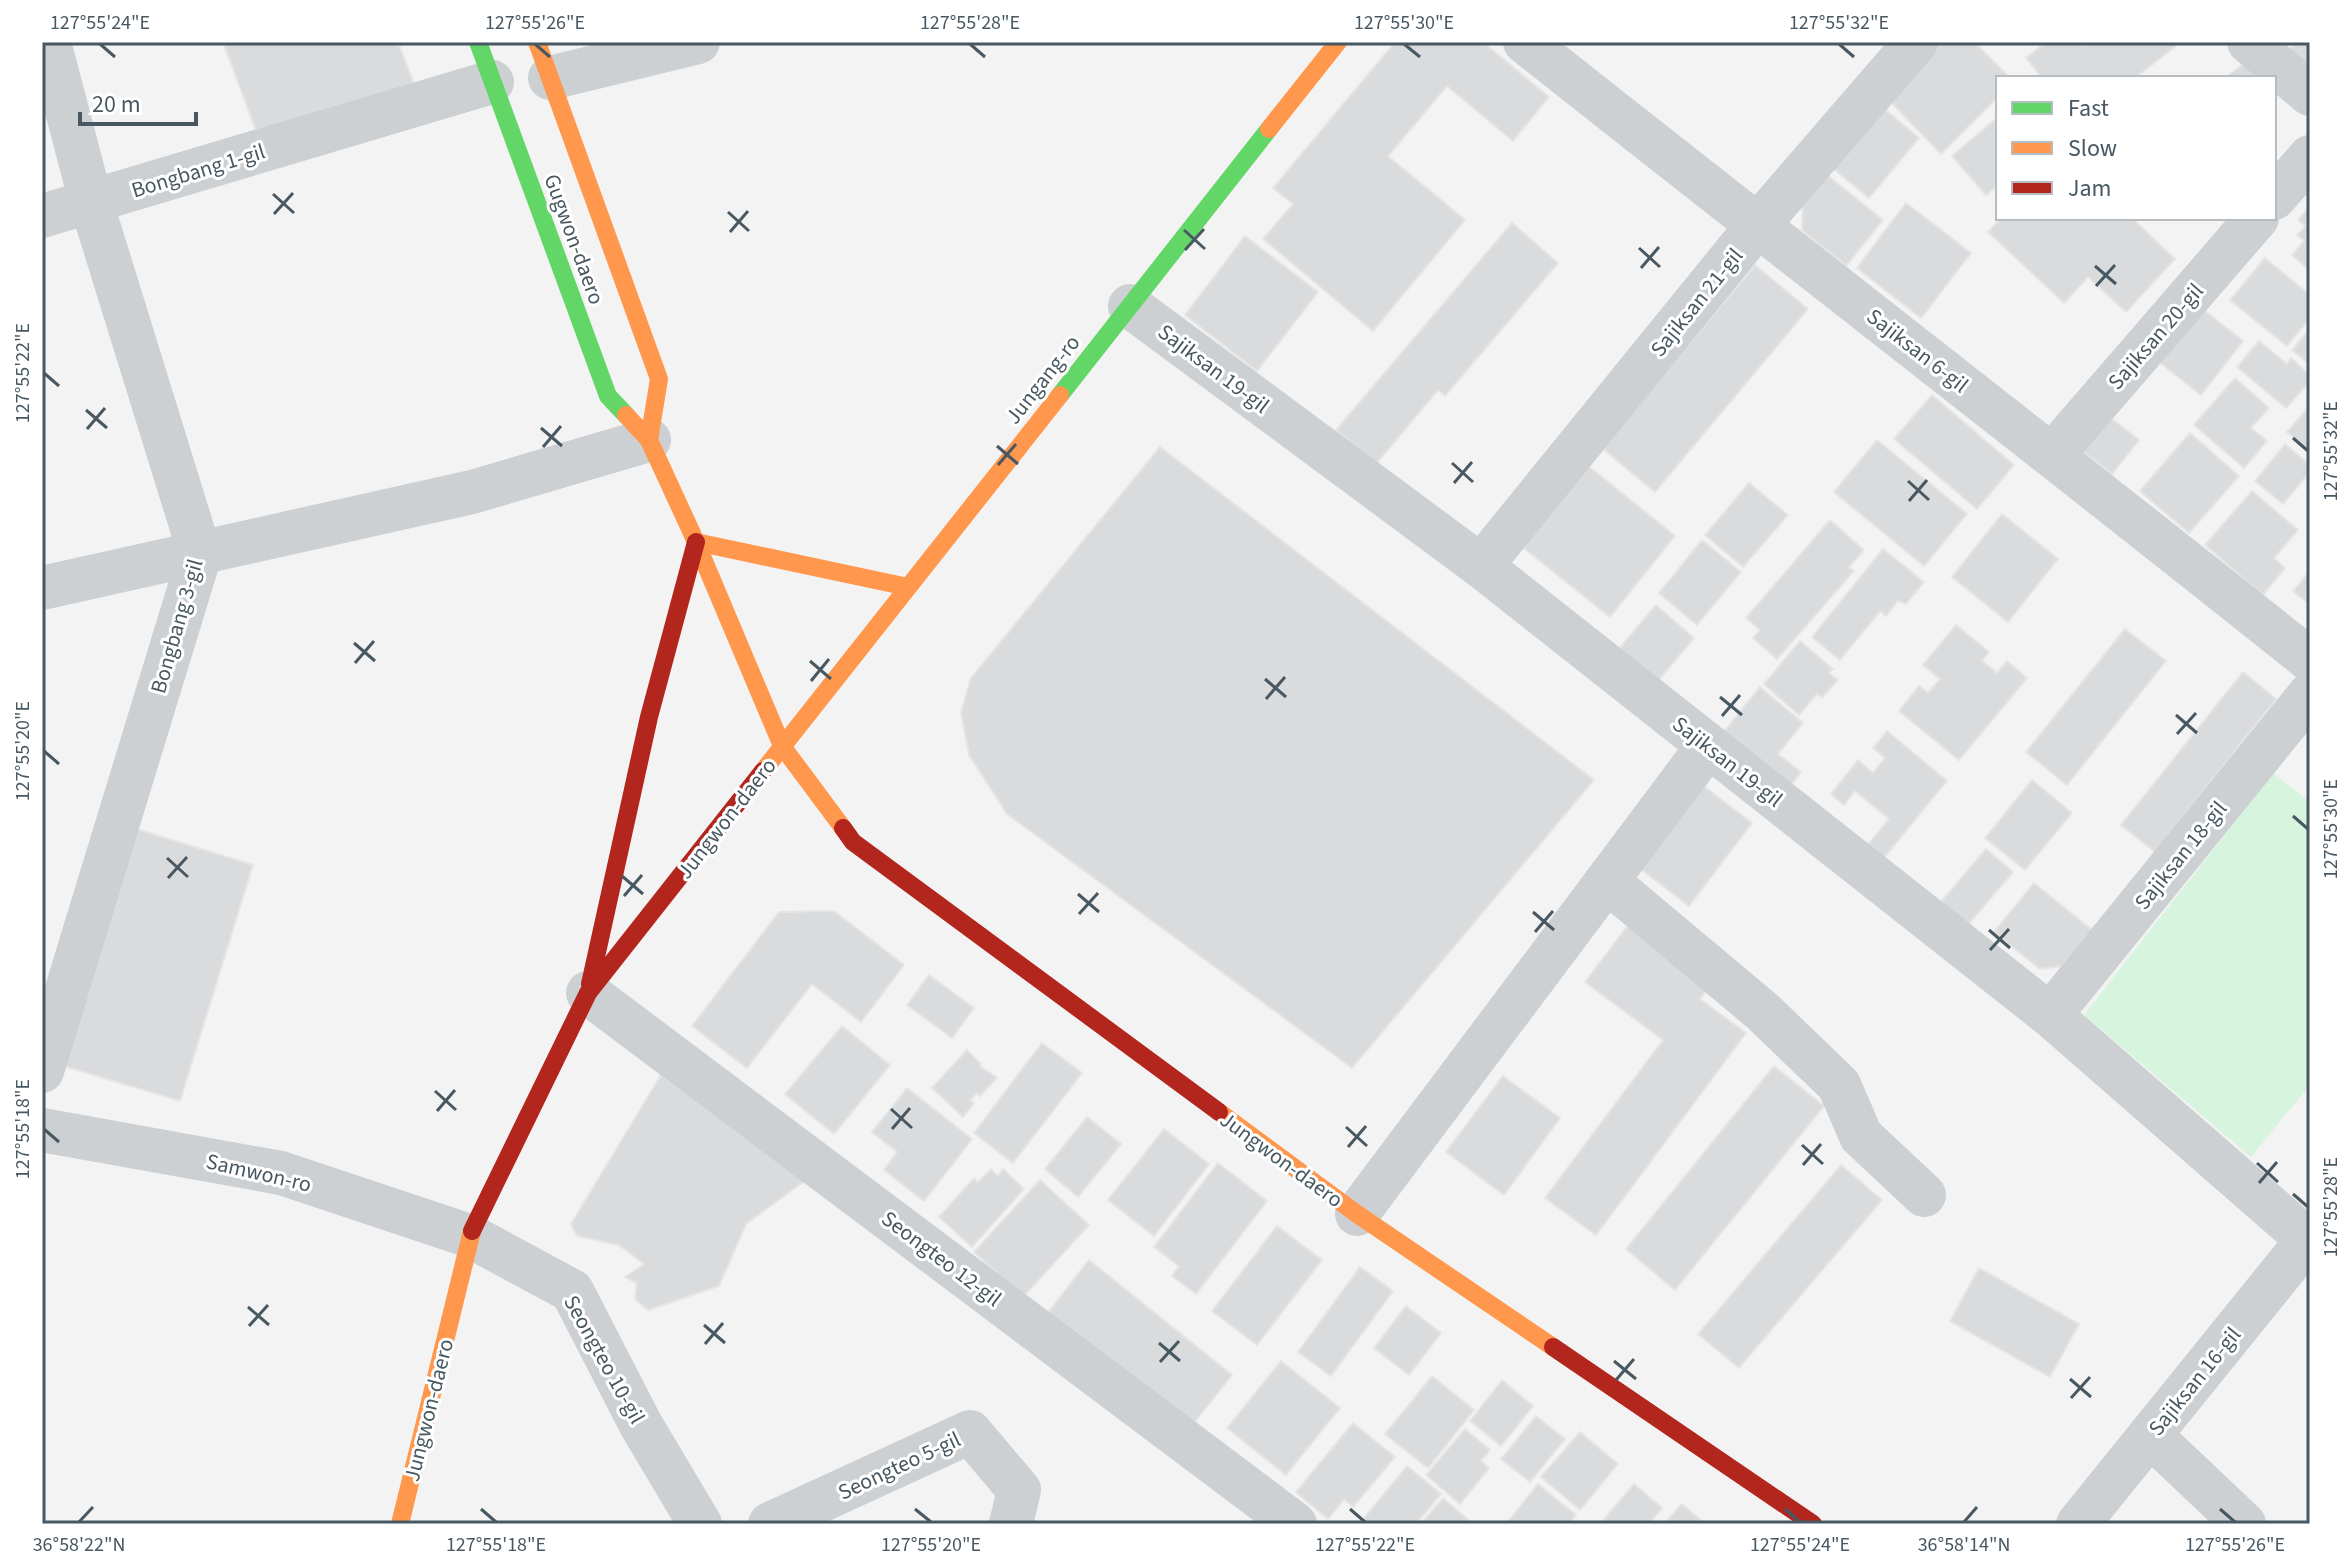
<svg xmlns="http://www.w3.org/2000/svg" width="2352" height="1566" font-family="'Source Sans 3',sans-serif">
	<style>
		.green { fill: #d7f4df }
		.building { fill: #dadbdc; stroke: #e5e5e6; stroke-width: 2 }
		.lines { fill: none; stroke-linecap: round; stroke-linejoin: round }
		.street { stroke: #cdd0d3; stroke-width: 44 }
		.fast { stroke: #63d668; stroke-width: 18 }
		.slow { stroke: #ff974d; stroke-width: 18 }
		.jam { stroke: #b3261e; stroke-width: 18 }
		.ticks { fill: none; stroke: #485862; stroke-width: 3 }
		.labels { text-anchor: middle; stroke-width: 6; stroke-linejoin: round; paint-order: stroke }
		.street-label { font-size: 22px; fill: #485862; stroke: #fff }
		.neatline { fill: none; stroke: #485862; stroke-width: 3 }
		.ticks-label { font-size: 20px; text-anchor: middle; fill: #485862 }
	</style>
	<rect width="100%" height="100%" fill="#f4f3f3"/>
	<!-- green -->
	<polygon class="green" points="2273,773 2310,802 2310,1085 2251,1157 2084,1015"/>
	<!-- building -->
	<g class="building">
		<polygon points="223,42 398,42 414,84 260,141"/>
		<polygon points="1395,42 1483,42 1549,97 1513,141 1447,86 1388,156 1465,220 1373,331 1263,239 1293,204 1273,188"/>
		<polygon points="1935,42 1974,42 2010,78 1998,78 1998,97 1941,154 1883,94"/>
		<polygon points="2046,42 2083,42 2086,46 2091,42 2175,42 2177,45 2135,78 2042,78 2026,58"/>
		<polygon points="2296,42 2310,42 2310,71 2287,52"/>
		<polygon points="2245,63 2256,78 2225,78"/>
		<polygon points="1880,105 1919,138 1869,198 1830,166"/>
		<polygon points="1998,117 1998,185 1986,195 1952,156"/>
		<polygon points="1822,171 1883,220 1846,266 1802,230 1803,195"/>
		<polygon points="1906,203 1971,253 1921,318 1857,268"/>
		<polygon points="2310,206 2310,267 2308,269 2292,255 2304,241 2297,235 2305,226 2298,220"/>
		<polygon points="2001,218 2132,218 2175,259 2126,312 2088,277 2064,303 1988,232"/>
		<polygon points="1512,223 1558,263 1445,396 1438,390 1376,464 1336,430"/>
		<polygon points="1245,236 1318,292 1257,371 1185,315"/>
		<polygon points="2265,258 2310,295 2310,318 2287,346 2230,300"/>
		<polygon points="1755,265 1808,309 1655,492 1602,448"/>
		<polygon points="2200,307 2243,341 2201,395 2158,361"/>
		<polygon points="2310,329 2310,365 2292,350"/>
		<polygon points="2259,341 2287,364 2291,358 2310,375 2310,381 2286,408 2237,367"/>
		<polygon points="2235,378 2269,408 2251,428 2267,441 2244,468 2194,425"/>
		<polygon points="1932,395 2014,465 1977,509 1894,439"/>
		<polygon points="2310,405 2310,452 2287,432"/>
		<polygon points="2106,414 2139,440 2112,474 2079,448"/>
		<polygon points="2190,433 2239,476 2189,533 2140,491"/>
		<polygon points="1877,440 1967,514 1924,566 1834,492"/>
		<polygon points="2285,444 2310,465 2310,472 2283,504 2255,481"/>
		<polygon points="1160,447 1594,780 1352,1068 1007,814 969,755 961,712 971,678"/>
		<polygon points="1586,464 1675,536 1610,617 1520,545"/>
		<polygon points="1749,483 1788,515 1743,567 1705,535"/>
		<polygon points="2252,491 2298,530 2274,558 2285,568 2263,595 2205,545"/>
		<polygon points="2002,514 2058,559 2008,622 1952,577"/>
		<polygon points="1830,520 1864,550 1849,567 1854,571 1777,659 1753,638 1760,630 1746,618"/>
		<polygon points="1702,540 1741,572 1697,625 1659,593"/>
		<polygon points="1883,549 1924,582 1906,604 1898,601 1886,616 1880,611 1840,660 1812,637"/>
		<polygon points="2310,571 2310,605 2293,591"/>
		<polygon points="1656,605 1694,638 1656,683 1618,650"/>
		<polygon points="1956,625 1989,652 1982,661 1997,673 2007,661 2027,678 1959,760 1899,711 1919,686 1928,693 1940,679 1923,665"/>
		<polygon points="2125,629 2166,661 2067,785 2026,752"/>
		<polygon points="1800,641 1833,669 1829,673 1838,680 1822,698 1817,694 1799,715 1764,684"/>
		<polygon points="2243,672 2276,699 2155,852 2121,825"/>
		<polygon points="1760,687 1803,723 1778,754 1801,772 1784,794 1717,740"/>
		<polygon points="1887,731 1947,781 1882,860 1866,847 1889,819 1855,791 1844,805 1831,794 1858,760 1873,773 1885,758 1873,748"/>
		<polygon points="2032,780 2072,813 2025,870 1985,838"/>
		<polygon points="1701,784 1752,823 1689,906 1638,867"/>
		<polygon points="136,829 253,865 180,1101 64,1066"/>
		<polygon points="1986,849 2013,872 1967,926 1940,903"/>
		<polygon points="2034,883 2092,930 2062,966 2040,969 1994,932"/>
		<polygon points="834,911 904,965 861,1022 812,984 747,1068 692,1026 779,912"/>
		<polygon points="1632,920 1714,980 1700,999 1746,1033 1596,1235 1545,1198 1663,1040 1585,982"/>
		<polygon points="929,975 974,1008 952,1038 907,1005"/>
		<polygon points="842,1026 890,1065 834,1134 785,1094"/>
		<polygon points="1042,1043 1082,1073 1013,1163 974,1133"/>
		<polygon points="967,1050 981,1064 980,1066 997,1078 980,1096 977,1093 970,1100 974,1103 963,1117 932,1088"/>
		<polygon points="1774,1066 1824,1106 1675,1290 1626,1249"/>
		<polygon points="661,1075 806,1180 746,1224 719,1286 648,1310 635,1299 637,1283 625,1277 644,1264 619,1245 577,1236 571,1224"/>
		<polygon points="1503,1076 1560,1118 1504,1195 1446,1152"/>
		<polygon points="907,1088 972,1139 924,1201 884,1170 897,1152 872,1132"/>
		<polygon points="1087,1117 1121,1144 1078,1197 1045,1169"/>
		<polygon points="1164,1129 1209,1164 1154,1236 1108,1200"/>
		<polygon points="1218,1163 1267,1201 1196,1294 1172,1276 1179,1266 1154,1247"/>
		<polygon points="1841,1165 1882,1200 1739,1368 1698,1334"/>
		<polygon points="991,1169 998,1176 1003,1169 1024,1189 972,1247 939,1217 974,1178 978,1182"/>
		<polygon points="1040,1180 1089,1225 1023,1297 974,1252"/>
		<polygon points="1277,1226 1322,1260 1257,1345 1212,1311"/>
		<polygon points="1089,1260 1232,1375 1188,1430 1046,1315"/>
		<polygon points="1360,1267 1393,1291 1331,1376 1298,1352"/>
		<polygon points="1979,1268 2079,1324 2050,1377 1950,1321"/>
		<polygon points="1406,1306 1441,1333 1409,1375 1374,1348"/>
		<polygon points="1281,1361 1340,1408 1286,1475 1227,1428"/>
		<polygon points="1432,1376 1474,1410 1428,1468 1385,1434"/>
		<polygon points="1502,1380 1533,1406 1501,1446 1470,1421"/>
		<polygon points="1536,1416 1565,1439 1530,1482 1501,1459"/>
		<polygon points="1353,1423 1395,1457 1353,1507 1344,1499 1328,1519 1296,1492"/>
		<polygon points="1465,1429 1490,1450 1481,1461 1489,1468 1460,1504 1426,1475"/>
		<polygon points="1580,1432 1618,1464 1580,1510 1541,1477"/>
		<polygon points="1407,1466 1441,1494 1416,1524 1359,1524"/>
		<polygon points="1538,1484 1576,1515 1569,1524 1506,1524"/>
		<polygon points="1634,1484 1662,1508 1649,1524 1600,1524"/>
		<polygon points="1443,1498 1473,1524 1421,1524"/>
		<polygon points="1682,1504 1705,1524 1664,1524"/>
	</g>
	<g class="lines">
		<!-- street -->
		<g class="street">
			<path d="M1525,42C1786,249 2050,452 2310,660"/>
			<polyline points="2249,42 2310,94"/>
			<polyline points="550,78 698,42"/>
			<polyline points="2274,198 2310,157"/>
			<polyline points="42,216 492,82"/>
			<polyline points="1130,306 1481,566 2050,1015 2308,1240"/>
			<polyline points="2053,454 2257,218"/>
			<polyline points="1481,566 1757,226 1916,42"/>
			<polyline points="42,588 472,492 649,440"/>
			<polyline points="1607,881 1762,1011 1839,1085 1861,1136 1924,1195"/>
			<polyline points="588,993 1295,1524"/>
			<polyline points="2050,1015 2310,694"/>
			<polyline points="42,1071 200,554 91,202 49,42"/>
			<polyline points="42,1130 281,1173 470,1236 572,1291 641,1425 700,1524"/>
			<polyline points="1357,1214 1708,746"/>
			<polyline points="2150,1435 2244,1524"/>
			<polyline points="770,1524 970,1432 1019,1490 1011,1524"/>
			<polyline points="2078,1524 2310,1237"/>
		</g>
		<!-- fast -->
		<g class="fast">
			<polyline points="478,42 608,396 626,415"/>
			<polyline points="1060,395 1269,129"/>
		</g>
		<!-- slow -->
		<g class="slow">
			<polyline points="537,42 659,379 649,440"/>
			<polyline points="1269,129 1338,42"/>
			<polyline points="626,415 649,440 696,542 782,746 843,828"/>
			<polyline points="696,542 908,587"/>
			<polyline points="763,771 1060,395"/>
			<polyline points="1219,1112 1357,1214 1553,1347"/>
			<polyline points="400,1524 472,1231"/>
		</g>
		<!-- jam -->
		<g class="jam">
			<polyline points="843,828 853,842 1219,1112"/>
			<polyline points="590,984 649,717 696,542"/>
			<polyline points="472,1231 588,993 763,771"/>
			<polyline points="1553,1347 1813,1524"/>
		</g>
	</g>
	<!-- ticks -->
	<path class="ticks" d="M100,44L115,57M535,44L550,57M970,44L985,57M1404,44L1420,57M1839,44L1854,57M273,194L294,213M728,212L749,231M274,214L293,193M1184,230L1205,249M730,232L748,211M1639,248L1660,267M1185,250L1204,229M2095,266L2116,284M1641,268L1659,247M2096,286L2115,265M44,373L59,386M86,410L107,428M541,428L562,446M87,429L105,408M2293,438L2308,451M997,446L1018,464M543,447L561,426M1452,463L1473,482M998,465L1016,444M1908,481L1929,500M1454,483L1472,462M1909,501L1927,480M354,643L375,661M810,661L831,679M355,663L374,641M1265,679L1286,697M811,681L829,659M1720,697L1742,715M1266,699L1285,677M2176,715L2197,733M1722,716L1740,695M2177,734L2196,713M44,751L59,764M2293,816L2308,829M167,858L188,877M622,876L643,894M168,878L187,857M1078,894L1099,912M624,896L642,875M1533,912L1554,930M1079,914L1098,893M1989,930L2010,948M1535,932L1553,911M1990,950L2009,929M435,1091L456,1110M891,1109L912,1128M437,1111L455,1090M1346,1127L1367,1146M44,1129L59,1142M892,1129L910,1108M1802,1145L1823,1164M1348,1147L1366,1126M2257,1163L2278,1182M1803,1165L1821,1144M2259,1183L2277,1162M2293,1194L2308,1207M248,1307L269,1325M704,1325L725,1343M249,1326L268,1305M1159,1343L1180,1361M705,1344L723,1323M1614,1361L1636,1379M1160,1362L1179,1341M2070,1379L2091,1397M1616,1380L1634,1359M2071,1398L2090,1377M481,1509L496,1522M915,1509L931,1522M1350,1509L1365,1522M1785,1509L1800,1522M2220,1509L2235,1522M79,1522L93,1507M1964,1522L1977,1507"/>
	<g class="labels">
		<!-- street labels -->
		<g class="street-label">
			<text transform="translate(198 170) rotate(-17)" y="8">Bongbang 1-gil</text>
			<text transform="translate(575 239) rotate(70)" y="8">Gugwon-daero</text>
			<text transform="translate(1696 302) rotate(-51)" y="8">Sajiksan 21-gil</text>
			<text transform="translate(2155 336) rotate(-49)" y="8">Sajiksan 20-gil</text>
			<text transform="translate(1918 350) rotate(38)" y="8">Sajiksan 6-gil</text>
			<text transform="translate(1214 368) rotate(37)" y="8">Sajiksan 19-gil</text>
			<text transform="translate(1042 379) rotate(-52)" y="8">Jungang-ro</text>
			<text transform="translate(176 626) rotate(-74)" y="8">Bongbang 3-gil</text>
			<text transform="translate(1728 761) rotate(38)" y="8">Sajiksan 19-gil</text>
			<text transform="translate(726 818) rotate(-52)" y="8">Jungwon-daero</text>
			<text transform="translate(2180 855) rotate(-51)" y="8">Sajiksan 18-gil</text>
			<text transform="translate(1282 1159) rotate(36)" y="8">Jungwon-daero</text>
			<text transform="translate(259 1172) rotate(13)" y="8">Samwon-ro</text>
			<text transform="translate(942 1258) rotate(37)" y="8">Seongteo 12-gil</text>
			<text transform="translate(605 1359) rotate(61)" y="8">Seongteo 10-gil</text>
			<text transform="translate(2194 1381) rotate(-51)" y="8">Sajiksan 16-gil</text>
			<text transform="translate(428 1410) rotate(-76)" y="8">Jungwon-daero</text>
			<text transform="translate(899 1465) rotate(-25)" y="8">Seongteo 5-gil</text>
		</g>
	</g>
	<!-- border -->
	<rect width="2352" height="1566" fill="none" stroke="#ffffff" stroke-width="88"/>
	<!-- legend -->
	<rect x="1996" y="76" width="280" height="144" fill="#ffffff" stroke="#b6bcc0" stroke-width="2"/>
	<rect x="2012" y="102" width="40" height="12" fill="#63d668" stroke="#b6bcc0" stroke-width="2"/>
	<text x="2068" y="116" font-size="24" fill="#485862">Fast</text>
	<rect x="2012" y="142" width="40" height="12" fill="#ff974d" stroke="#b6bcc0" stroke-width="2"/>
	<text x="2068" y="156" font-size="24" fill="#485862">Slow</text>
	<rect x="2012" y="182" width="40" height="12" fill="#b3261e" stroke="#b6bcc0" stroke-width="2"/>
	<text x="2068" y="196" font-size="24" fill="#485862">Jam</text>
	<!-- scale -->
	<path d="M80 112v12h116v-12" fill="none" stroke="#485862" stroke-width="4"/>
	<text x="92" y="112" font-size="24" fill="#485862" stroke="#ffffff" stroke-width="6" paint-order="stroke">20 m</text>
	<rect x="44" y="44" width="2264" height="1478" class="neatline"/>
	<g class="ticks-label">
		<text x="100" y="29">127°55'24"E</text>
		<text x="535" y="29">127°55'26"E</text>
		<text x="970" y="29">127°55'28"E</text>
		<text x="1404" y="29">127°55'30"E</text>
		<text x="1839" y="29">127°55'32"E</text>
		<text transform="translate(22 373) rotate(-90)" y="7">127°55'22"E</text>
		<text transform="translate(2330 451) rotate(-90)" y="7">127°55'32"E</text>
		<text transform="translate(22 751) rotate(-90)" y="7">127°55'20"E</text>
		<text transform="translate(2330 829) rotate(-90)" y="7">127°55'30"E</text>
		<text transform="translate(22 1129) rotate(-90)" y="7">127°55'18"E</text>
		<text transform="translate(2330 1207) rotate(-90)" y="7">127°55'28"E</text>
		<text x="79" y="1551">36°58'22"N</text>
		<text x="496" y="1551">127°55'18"E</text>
		<text x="931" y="1551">127°55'20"E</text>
		<text x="1365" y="1551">127°55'22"E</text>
		<text x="1800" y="1551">127°55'24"E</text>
		<text x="1964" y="1551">36°58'14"N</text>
		<text x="2235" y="1551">127°55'26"E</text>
	</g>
</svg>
